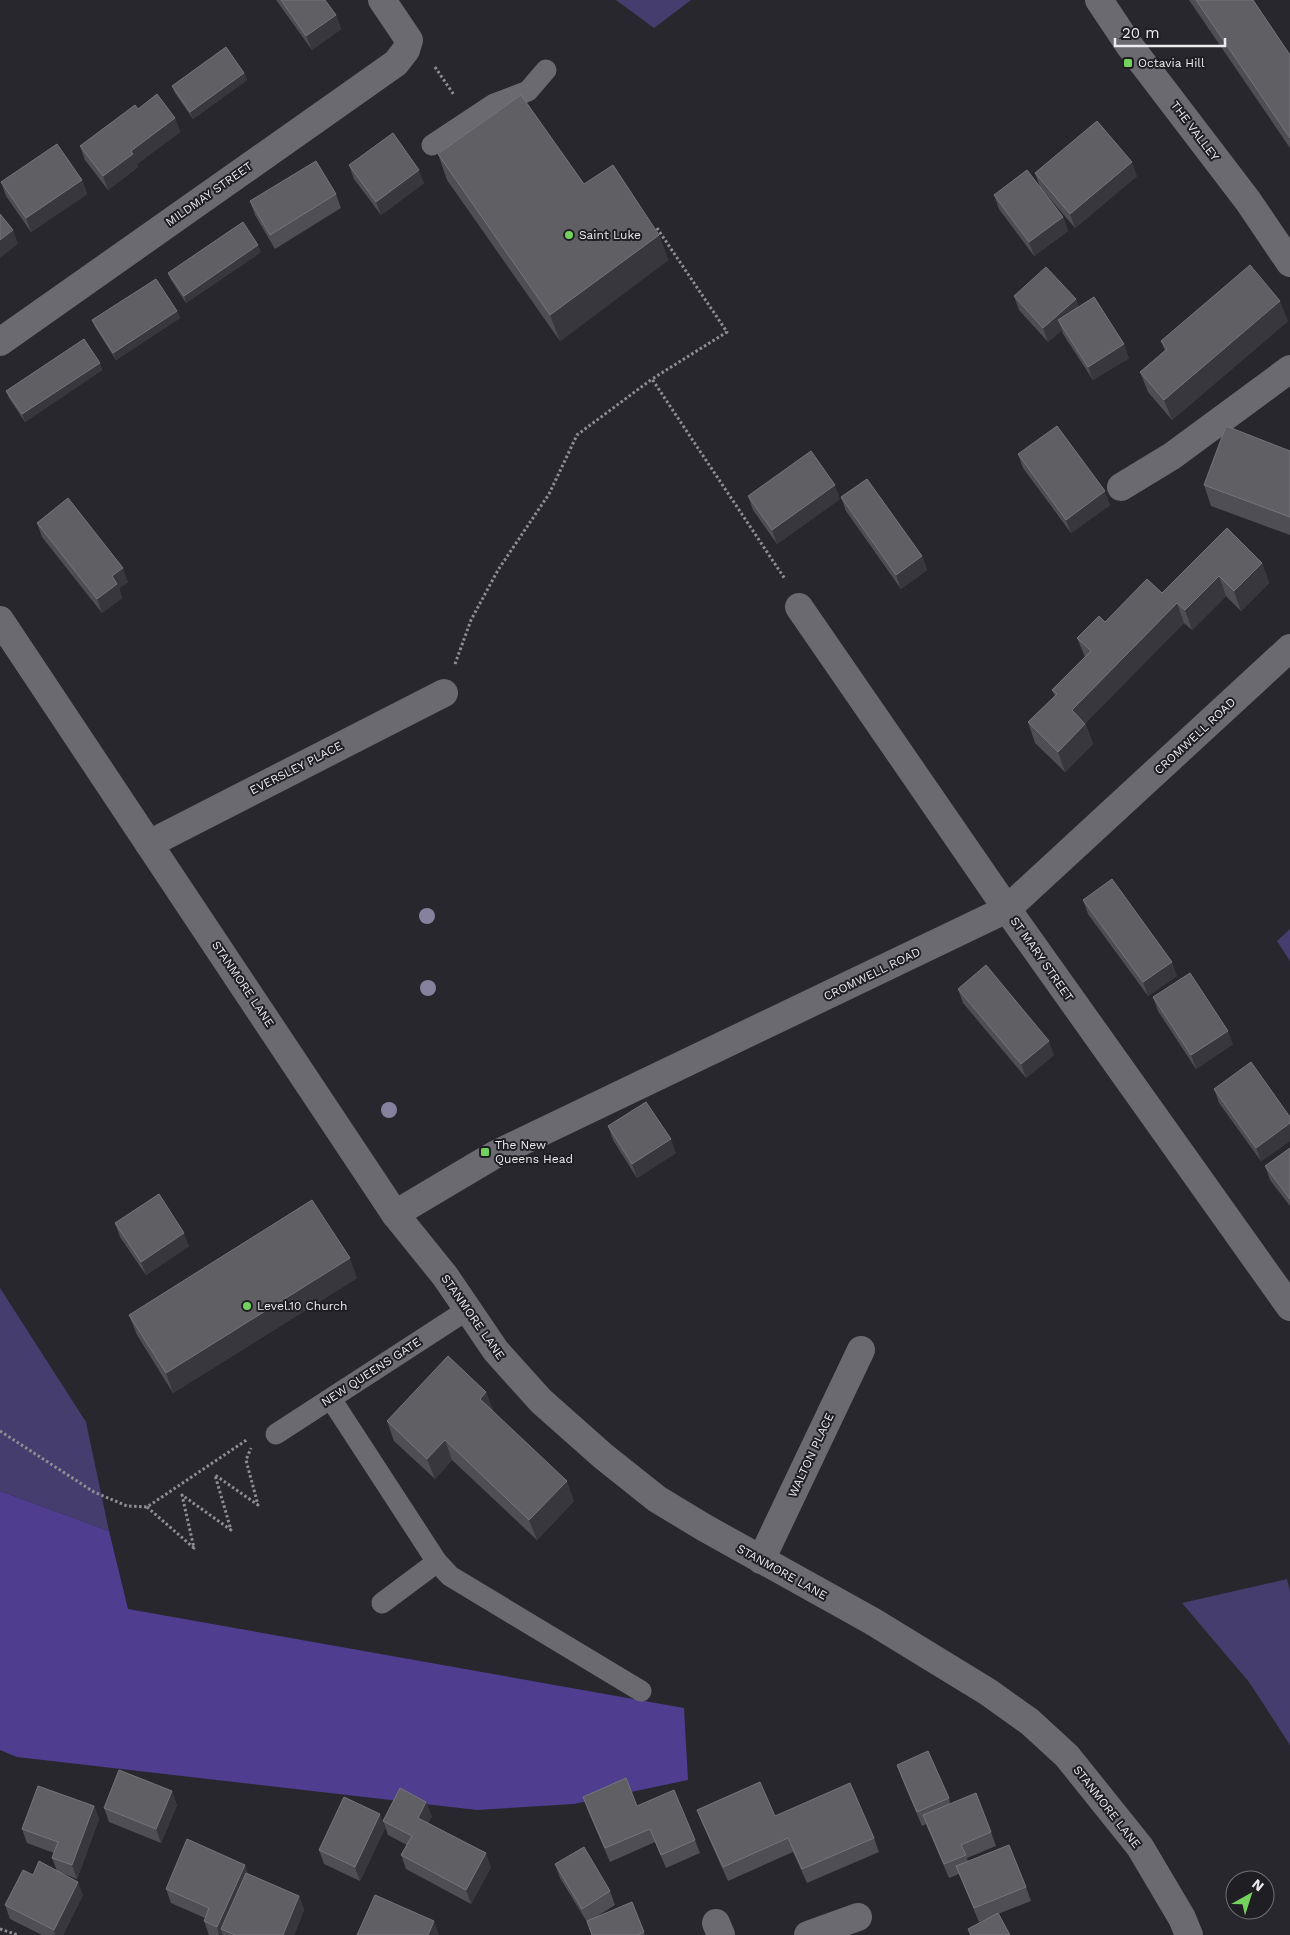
<svg xmlns="http://www.w3.org/2000/svg" width="1290" height="1935" font-family="'Work Sans',sans-serif">
	<style>
		.green { fill: #453d6d }
		.forest { fill: #4f3d8f }
		.lines { fill: none; stroke-linecap: round; stroke-linejoin: round }
		.path { stroke: #8f8e93; stroke-width: 3; stroke-dasharray: 2.5 2.5; stroke-linecap: butt }
		.service { stroke: #6a6a70; stroke-width: 21 }
		.minor { stroke: #6a6a70; stroke-width: 28 }
		.tertiary { stroke: #6a6a70; stroke-width: 28 }
		.tree { fill: #86829e }
		.wall { fill: #4e4e54 }
		.shaded-wall { fill: #38373d }
		.building { fill: #5f5f64; stroke: #75757a }
		.poi-dot { fill: #73d25d; stroke: #1e1e23; stroke-width: 2 }
		.labels { text-anchor: middle; stroke-width: 4; stroke-linejoin: round; paint-order: stroke }
		.poi-label { font-size: 12px; fill: #ecebef; stroke: #1e1e23; text-anchor: start }
		.street-label { font-size: 12px; fill: #ecebef; stroke: #1e1e23 }
	</style>
	<rect width="100%" height="100%" fill="#28272d"/>
	<!-- green -->
	<g class="green">
		<polygon points="616,0 691,0 654,28"/>
		<polygon points="1290,929 1290,961 1277,941"/>
		<polygon points="0,1288 86,1422 109,1531 0,1491"/>
		<polygon points="1287,1579 1290,1591 1290,1745 1249,1682 1182,1603"/>
	</g>
	<!-- forest -->
	<polygon class="forest" points="0,1491 109,1531 128,1609 684,1708 688,1780 574,1804 477,1810 17,1757 0,1750"/>
	<g class="lines">
		<!-- path -->
		<g class="path">
			<polyline points="435,67 454,95"/>
			<polyline points="657,228 727,332 652,379 785,579"/>
			<polyline points="455,664 471,620 498,570 549,494 577,435 652,379"/>
			<polyline points="0,1431 94,1492 127,1506 147,1507 248,1439"/>
			<polyline points="147,1507 194,1548 182,1495 231,1530 215,1475 258,1505 246,1460 251,1448"/>
			<polyline points="0,1929 18,1935"/>
		</g>
		<!-- service -->
		<g class="service">
			<polyline points="432,145 494,104 528,91 546,70"/>
			<polyline points="331,1399 437,1562 450,1576 641,1691"/>
			<polyline points="276,1434 467,1310"/>
			<polyline points="382,1603 437,1562"/>
		</g>
		<!-- minor -->
		<g class="minor">
			<polyline points="1099,0 1129,45 1248,201 1290,263"/>
			<polyline points="0,342 396,63 406,50 409,40 382,0"/>
			<polyline points="1121,487 1172,456 1290,369"/>
			<polyline points="799,607 1007,909 1290,1307"/>
			<polyline points="149,844 444,693"/>
			<polyline points="395,1214 496,1154 1007,909 1290,648"/>
			<polyline points="761,1560 861,1350"/>
			<polyline points="716,1923 721,1935"/>
			<polyline points="808,1935 858,1917"/>
		</g>
		<!-- tertiary -->
		<polyline class="tertiary" points="0,620 395,1214 445,1276 496,1351 541,1401 603,1456 657,1499 705,1528 872,1621 988,1692 1030,1722 1067,1756 1140,1847 1182,1918 1189,1935"/>
	</g>
	<!-- trees -->
	<g class="tree">
		<circle cx="427" cy="916" r="8"/>
		<circle cx="428" cy="988" r="8"/>
		<circle cx="389" cy="1110" r="8"/>
	</g>
	<!-- wall -->
	<g class="wall">
		<polygon points="276,0 325,0 336,15 341,29 312,50"/>
		<polygon points="1189,0 1253,0 1290,55 1290,148"/>
		<polygon points="244,73 247,80 193,119 175,93 172,86"/>
		<polygon points="138,109 175,118 180,132 137,164 138,167 108,190 85,160 80,146"/>
		<polygon points="438,154 659,235 668,260 560,341 447,180"/>
		<polygon points="349,165 424,183 381,215 354,179"/>
		<polygon points="1035,173 1137,176 1075,228 1040,187"/>
		<polygon points="82,180 87,194 31,232 6,196 1,182"/>
		<polygon points="336,194 341,208 275,249 255,215 250,201"/>
		<polygon points="994,195 1063,217 1068,231 1034,256 999,209"/>
		<polygon points="261,252 186,303 171,280 168,273"/>
		<polygon points="1014,296 1076,299 1078,307 1129,358 1093,380 1063,334 1062,330 1048,342 1019,310"/>
		<polygon points="177,311 180,318 116,360 95,327 92,320"/>
		<polygon points="1288,321 1172,420 1148,392 1140,372 1165,351 1161,341"/>
		<polygon points="100,363 102,370 25,422 9,398 6,391"/>
		<polygon points="1290,451 1290,535 1211,506 1204,485"/>
		<polygon points="1018,454 1110,505 1071,533 1023,468"/>
		<polygon points="748,496 840,499 777,544 753,510"/>
		<polygon points="841,497 922,556 927,570 901,589 846,511"/>
		<polygon points="37,523 128,582 119,588 122,598 102,613 42,537"/>
		<polygon points="1262,563 1269,583 1241,611 1226,596 1192,630 1184,623 1085,723 1093,744 1065,772 1035,743 1028,722 1055,696 1052,690 1085,657 1077,638 1105,622 1162,593"/>
		<polygon points="1083,900 1177,976 1148,996 1088,914"/>
		<polygon points="958,989 1054,1055 1026,1078 963,1003"/>
		<polygon points="1153,997 1233,1044 1196,1069 1158,1011"/>
		<polygon points="1214,1089 1290,1117 1290,1141 1261,1161 1219,1103"/>
		<polygon points="608,1126 676,1153 637,1178 613,1140"/>
		<polygon points="1290,1148 1290,1206 1270,1180 1265,1166"/>
		<polygon points="115,1223 189,1246 146,1275 120,1237"/>
		<polygon points="357,1278 173,1393 137,1335 129,1315"/>
		<polygon points="486,1392 493,1411 574,1501 537,1540 452,1460 435,1479 394,1441 387,1421"/>
		<polygon points="897,1765 949,1798 950,1803 991,1832 996,1846 967,1858 968,1861 1026,1887 1031,1901 998,1914 1010,1935 970,1935 968,1929 988,1918 979,1922 959,1874 949,1878 926,1824 922,1826 902,1779"/>
		<polygon points="583,1797 637,1806 695,1840 700,1853 666,1868 655,1842 610,1862 588,1811"/>
		<polygon points="177,1805 161,1843 109,1822 104,1808"/>
		<polygon points="94,1806 99,1819 77,1879 62,1873 83,1895 63,1935 42,1935 10,1919 5,1905 33,1875 57,1871 52,1858 54,1853 27,1843 22,1829"/>
		<polygon points="697,1810 775,1816 874,1838 879,1852 807,1883 793,1852 728,1881 702,1823"/>
		<polygon points="432,1816 428,1823 491,1867 471,1904 406,1869 401,1855 407,1845 388,1835 383,1821"/>
		<polygon points="385,1828 360,1881 324,1864 319,1850"/>
		<polygon points="555,1864 610,1891 615,1905 596,1917 632,1902 645,1935 592,1935 587,1922 560,1878"/>
		<polygon points="249,1875 299,1896 304,1910 294,1935 209,1935 204,1921 205,1918 171,1903 166,1889"/>
	</g>
	<!-- shaded-wall -->
	<g class="shaded-wall">
		<polygon points="336,15 341,29 312,50 306,36"/>
		<polygon points="244,73 247,80 193,119 190,112"/>
		<polygon points="175,118 180,132 137,164 138,167 108,190 103,176 131,151"/>
		<polygon points="1132,162 1137,176 1075,228 1070,214"/>
		<polygon points="419,170 424,183 381,215 376,202"/>
		<polygon points="82,180 87,194 31,232 26,218"/>
		<polygon points="1063,217 1068,231 1034,256 1029,242"/>
		<polygon points="13,230 18,244 0,258 0,240"/>
		<polygon points="659,235 668,260 560,341 550,315"/>
		<polygon points="258,245 261,252 186,303 184,296"/>
		<polygon points="1076,299 1081,312 1058,320 1062,330 1048,342 1043,328"/>
		<polygon points="1280,301 1288,321 1172,420 1164,400"/>
		<polygon points="177,311 180,318 116,360 113,353"/>
		<polygon points="1124,344 1129,358 1093,380 1088,367"/>
		<polygon points="100,363 102,370 25,422 22,414"/>
		<polygon points="835,485 840,499 777,544 772,530"/>
		<polygon points="1105,491 1110,505 1071,533 1066,520"/>
		<polygon points="922,556 927,570 901,589 896,575"/>
		<polygon points="1262,563 1269,583 1241,611 1234,591"/>
		<polygon points="123,568 128,582 119,588 122,598 102,613 97,599 112,576"/>
		<polygon points="1219,576 1226,596 1192,630 1185,610"/>
		<polygon points="1177,603 1184,623 1079,730 1072,710"/>
		<polygon points="1085,724 1093,744 1065,772 1058,752"/>
		<polygon points="1172,962 1177,976 1148,996 1143,982"/>
		<polygon points="1228,1031 1233,1044 1196,1069 1191,1055"/>
		<polygon points="1049,1041 1054,1055 1026,1078 1021,1064"/>
		<polygon points="1290,1123 1290,1141 1261,1161 1256,1148"/>
		<polygon points="671,1139 676,1153 637,1178 632,1164"/>
		<polygon points="184,1233 189,1246 146,1275 141,1262"/>
		<polygon points="350,1258 357,1278 173,1393 166,1373"/>
		<polygon points="486,1392 494,1412 480,1399"/>
		<polygon points="445,1440 452,1460 435,1479 427,1459"/>
		<polygon points="567,1481 574,1501 537,1540 529,1520"/>
		<polygon points="172,1791 177,1805 161,1843 156,1829"/>
		<polygon points="426,1802 432,1816 423,1831 418,1818"/>
		<polygon points="94,1806 99,1819 77,1879 72,1865"/>
		<polygon points="380,1814 385,1828 360,1881 355,1867"/>
		<polygon points="486,1853 491,1867 471,1904 466,1890"/>
		<polygon points="245,1865 250,1879 221,1929 223,1935 219,1935 217,1927"/>
		<polygon points="78,1882 83,1895 63,1935 55,1935 54,1930"/>
		<polygon points="299,1896 304,1910 294,1935 283,1935"/>
		<polygon points="434,1921 439,1935 428,1935"/>
	</g>
	<!-- building -->
	<g class="building">
		<polygon points="281,0 325,0 336,15 306,36"/>
		<polygon points="1196,0 1253,0 1290,55 1290,138"/>
		<polygon points="226,47 244,73 190,112 172,86"/>
		<polygon points="157,94 175,118 131,151 133,154 103,176 80,146 135,105 138,109"/>
		<polygon points="521,95 584,184 613,165 659,235 550,315 438,154"/>
		<polygon points="1097,121 1132,162 1070,214 1035,173"/>
		<polygon points="393,133 419,170 376,202 349,165"/>
		<polygon points="57,144 82,180 26,218 1,182"/>
		<polygon points="316,161 336,194 270,235 250,201"/>
		<polygon points="1027,170 1063,217 1029,242 994,195"/>
		<polygon points="0,214 13,230 0,240"/>
		<polygon points="243,222 258,245 184,296 168,273"/>
		<polygon points="1250,265 1280,301 1164,400 1140,372 1167,349 1161,341"/>
		<polygon points="1046,267 1076,299 1043,328 1014,296"/>
		<polygon points="156,279 177,311 113,353 92,320"/>
		<polygon points="1094,297 1124,344 1088,367 1058,320"/>
		<polygon points="84,339 100,363 22,414 6,391"/>
		<polygon points="1057,426 1105,491 1066,520 1018,454"/>
		<polygon points="1226,426 1290,451 1290,517 1204,485"/>
		<polygon points="811,451 835,485 772,530 748,496"/>
		<polygon points="867,479 922,556 896,575 841,497"/>
		<polygon points="68,498 123,568 112,576 117,584 97,599 37,523"/>
		<polygon points="1227,528 1262,563 1234,591 1219,576 1185,610 1177,603 1072,710 1085,724 1058,752 1028,722 1057,694 1052,690 1091,651 1077,638 1099,616 1105,622 1147,579 1162,593"/>
		<polygon points="1112,879 1172,962 1143,982 1083,900"/>
		<polygon points="986,965 1049,1041 1021,1064 958,989"/>
		<polygon points="1190,973 1228,1031 1191,1055 1153,997"/>
		<polygon points="1251,1062 1290,1117 1290,1123 1256,1148 1214,1089"/>
		<polygon points="646,1102 671,1139 632,1164 608,1126"/>
		<polygon points="1290,1148 1290,1199 1265,1166"/>
		<polygon points="159,1194 184,1233 141,1262 115,1223"/>
		<polygon points="312,1200 350,1258 166,1373 129,1315"/>
		<polygon points="448,1356 486,1392 480,1399 567,1481 529,1520 445,1440 427,1459 387,1421"/>
		<polygon points="928,1751 949,1798 917,1812 897,1765"/>
		<polygon points="119,1770 172,1791 156,1829 104,1808"/>
		<polygon points="626,1778 637,1806 674,1790 695,1840 661,1855 650,1829 605,1848 583,1797"/>
		<polygon points="760,1782 775,1816 850,1783 874,1838 802,1869 788,1838 723,1867 697,1810"/>
		<polygon points="38,1786 94,1806 72,1865 52,1858 58,1842 22,1829"/>
		<polygon points="400,1788 426,1802 418,1818 486,1853 466,1890 401,1855 412,1836 383,1821"/>
		<polygon points="976,1793 991,1832 961,1845 966,1855 944,1864 923,1815"/>
		<polygon points="344,1797 380,1814 355,1867 319,1850"/>
		<polygon points="187,1839 245,1865 217,1927 204,1921 209,1908 166,1889"/>
		<polygon points="1009,1845 1026,1887 974,1908 956,1866"/>
		<polygon points="584,1847 610,1891 582,1909 555,1864"/>
		<polygon points="39,1861 78,1882 54,1930 5,1905 23,1870 33,1875"/>
		<polygon points="246,1873 299,1896 283,1935 235,1935 221,1929"/>
		<polygon points="375,1895 434,1921 428,1935 357,1935"/>
		<polygon points="632,1902 644,1932 638,1935 592,1935 587,1921"/>
		<polygon points="998,1913 1010,1935 971,1935 968,1929"/>
	</g>
	<!-- markers -->
	<g class="poi-dot">
		<rect x="1123" y="58" width="10" height="10" rx="2.5"/>
		<circle cx="569" cy="235" r="5"/>
		<rect x="480" y="1147" width="10" height="10" rx="2.5"/>
		<circle cx="247" cy="1306" r="5"/>
	</g>
	<g class="labels">
		<!-- poi labels -->
		<g class="poi-label">
			<text x="1138" y="67">Octavia Hill</text>
			<text x="579" y="239">Saint Luke</text>
			<text x="495" y="1149">The New<tspan x="495" dy="14">Queens Head</tspan></text>
			<text x="257" y="1310">Level.10 Church</text>
		</g>
		<!-- street labels -->
		<g class="street-label">
			<text transform="translate(1195 131) rotate(53)" y="4">THE VALLEY</text>
			<text transform="translate(209 194) rotate(-35)" y="4">MILDMAY STREET</text>
			<text transform="translate(1195 736) rotate(-43)" y="4">CROMWELL ROAD</text>
			<text transform="translate(296 768) rotate(-27)" y="4">EVERSLEY PLACE</text>
			<text transform="translate(1042 959) rotate(55)" y="4">ST MARY STREET</text>
			<text transform="translate(872 974) rotate(-26)" y="4">CROMWELL ROAD</text>
			<text transform="translate(243 984) rotate(56)" y="4">STANMORE LANE</text>
			<text transform="translate(473 1317) rotate(55)" y="4">STANMORE LANE</text>
			<text transform="translate(371 1372) rotate(-33)" y="4">NEW QUEENS GATE</text>
			<text transform="translate(811 1455) rotate(-65)" y="4">WALTON PLACE</text>
			<text transform="translate(782 1572) rotate(29)" y="4">STANMORE LANE</text>
			<text transform="translate(1107 1807) rotate(52)" y="4">STANMORE LANE</text>
		</g>
	</g>
	<!-- north arrow -->
	<g transform="translate(1250 1895) rotate(39)"><circle r="24" fill="#1e1e23" stroke="#707075"/>
	<path d="M0-4L9 19L0 12L-9 19Z" fill="#73d25d"/>
	<text y="-8" font-size="14" font-weight="bold" text-anchor="middle" fill="#ecebef">N</text>
	</g>
	<!-- scale -->
	<path d="M1115 38v8h110v-8" fill="none" stroke="#ecebef" stroke-width="2.5"/>
	<text x="1122" y="38" font-size="15" fill="#ecebef" stroke="#1e1e23" stroke-width="4" paint-order="stroke">20 m</text>
</svg>
